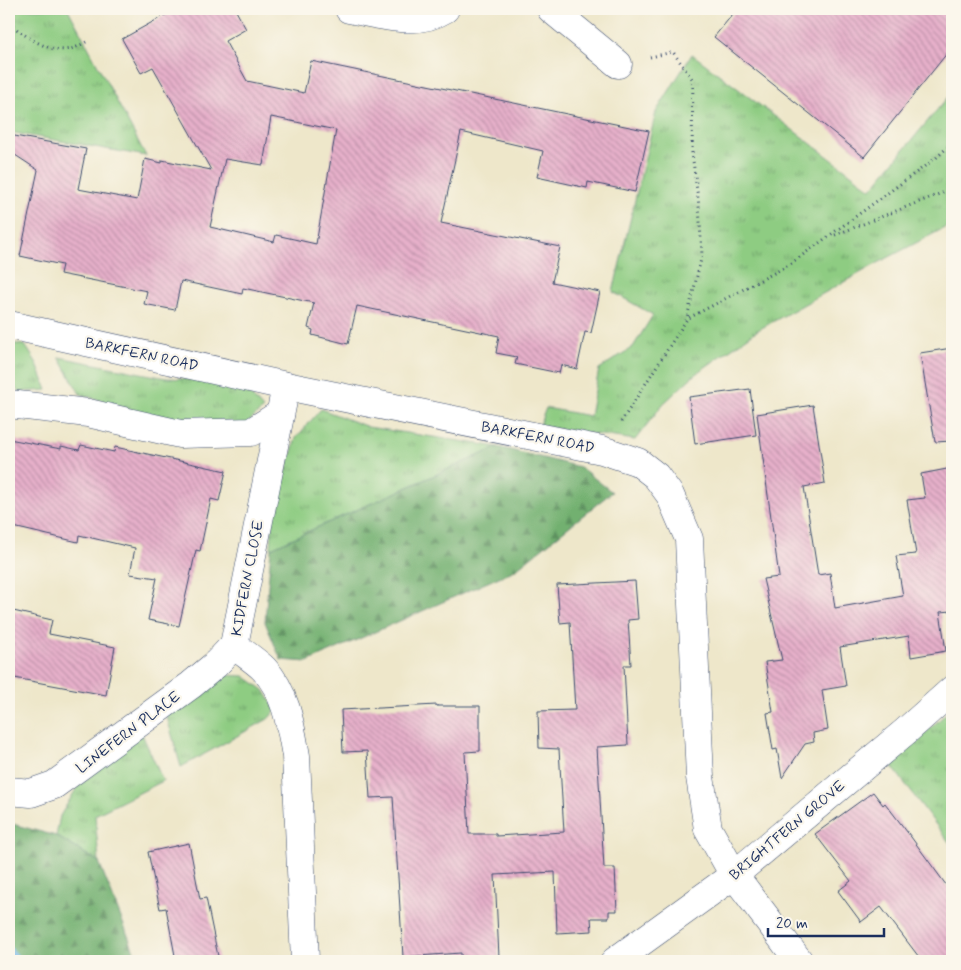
<svg xmlns="http://www.w3.org/2000/svg" width="961" height="970" font-family="Mynerve,sans-serif">
	<style>
		.grass { fill: url(#grass-tufts); stroke: #547e70 }
		.forest { fill: url(#forest-firs); stroke: #467067 }
		.lines { fill: none; stroke-linecap: round; stroke-linejoin: round }
		.stream { stroke: #73b7e9; stroke-width: 11 }
		.building { fill: url(#building-back-hatch); fill-rule: evenodd }
		.minor-casing { stroke: #3b4b6e; stroke-width: 29 }
		.path { stroke: #3b4b6e; stroke-width: 3; stroke-dasharray: 1 4; stroke-linecap: butt }
		.minor { stroke: #fff; stroke-width: 28 }
		.labels { text-anchor: middle; stroke-width: 4.5; stroke-linejoin: round; paint-order: stroke }
		.street-label { font-size: 15px; fill: #1b2f5e; stroke: #fbf7ec }
	</style>
	<defs>
		<pattern id="grass-tufts" width="24" height="20" patternUnits="userSpaceOnUse" patternTransform="scale(1.25)"><rect width="24" height="20" fill="#8ecc82"/><path d="M3 7l-1-3M5 7V3M7 7l1-3M15 17l-1-3M17 17v-4M19 17l1-3" fill="none" stroke="#73a66e"/></pattern>
		<pattern id="forest-firs" width="22" height="20" patternUnits="userSpaceOnUse" patternTransform="scale(1.25)"><rect width="22" height="20" fill="#72b070"/><path d="M5 1l3.5 6h-7zM16 11l3.5 6h-7z" fill="#5d905f"/></pattern>
		<pattern id="building-back-hatch" width="6" height="6" patternUnits="userSpaceOnUse" patternTransform="scale(1.25)"><rect width="6" height="6" fill="#e7b0ca"/><path d="M-1 5l2 2M0 0l6 6M5-1l2 2" fill="none" stroke="#ba90a7"/></pattern>
	</defs>
	<rect width="100%" height="100%" fill="#fbf7ec"/>
	<filter id="ink" filterUnits="userSpaceOnUse"><feTurbulence type="fractalNoise" baseFrequency=".02" numOctaves="2"/><feDisplacementMap in="SourceGraphic" scale="10" xChannelSelector="R" yChannelSelector="G"/><feConvolveMatrix kernelMatrix="1 2 1 2 8 2 1 2 1" color-interpolation-filters="sRGB"/></filter>
	<filter id="wash" filterUnits="userSpaceOnUse"><feTurbulence type="fractalNoise" baseFrequency=".0096" numOctaves="4" result="noise"/><feDisplacementMap in="SourceGraphic" scale="20" xChannelSelector="R" yChannelSelector="G"/><feGaussianBlur stdDeviation="1.12" result="paint"/><feColorMatrix in="noise" values="0 0 0 0 0 0 0 0 0 0 0 0 0 0 0 0 0 1.4 0 .05"/><feComposite in="paint" operator="in"/></filter>
	<g filter="url(#wash)">
		<rect width="100%" height="100%" fill="#eee7ca"/>
		<!-- grass -->
		<g class="grass">
			<polygon points="9,9 68,9 146,156 9,132"/>
			<polygon points="692,54 871,189 952,92 952,224 878,263 758,330 694,375 663,404 635,440 539,426 546,408 590,416 599,369 633,347 653,315 613,292 656,112"/>
			<polygon points="9,343 25,345 36,362 47,390 20,392 9,384"/>
			<polygon points="59,357 166,378 232,381 246,390 263,409 243,427 139,413 80,394"/>
			<polygon points="321,409 368,427 498,447 271,548 273,515 296,438"/>
			<polygon points="220,675 244,676 264,690 276,710 268,719 181,767 166,714"/>
			<polygon points="952,708 952,846 891,765"/>
			<polygon points="142,734 163,781 95,815 99,862 56,836 60,816 78,786"/>
		</g>
		<!-- forest -->
		<g class="forest">
			<polygon points="498,447 580,467 612,492 515,570 307,662 281,660 265,622 271,548"/>
			<polygon points="9,823 56,836 99,862 138,961 9,961"/>
		</g>
		<g class="lines">
			<!-- stream -->
			<polyline class="stream" points="9,953 16,961"/>
		</g>
		<g id="blocks">
			<!-- building -->
			<g class="building">
				<path d="M176,9H235L246,29L225,41L247,81L304,93L311,61L649,131L635,192L588,182L587,188L537,177L543,151L461,132L441,223L560,247L552,282L600,292L591,333L585,332L577,369L561,365L559,373L515,364L517,357L496,353L499,336L357,306L348,344L312,335L313,330L308,328L314,303L243,288L242,294L181,281L175,310L144,304L147,291L60,274L62,265L20,256L38,170L9,151V135L86,149L78,189L137,200L145,159L162,163V160L211,170L153,67L141,73L122,39ZM271,117L336,130L316,244L276,235L274,242L210,227L225,159L263,165Z"/>
				<polygon points="737,9 952,9 952,47 864,157 714,37"/>
				<polygon points="952,348 952,441 935,442 920,353"/>
				<polygon points="750,389 756,435 695,444 689,397"/>
				<polygon points="813,405 825,483 804,487 818,575 830,573 835,608 903,596 896,556 916,554 907,500 925,498 921,474 952,468 952,611 940,612 946,651 911,657 909,636 840,647 846,686 822,690 828,730 813,733 814,742 805,744 782,778 777,749 773,750 767,713 773,712 765,662 782,660 763,579 779,577 757,414"/>
				<polygon points="9,439 61,449 61,446 79,450 81,445 114,452 115,447 226,471 219,501 211,499 200,551 196,550 179,626 148,620 157,578 130,574 135,548 79,535 78,542 9,526"/>
				<polygon points="635,581 638,619 628,620 631,665 624,665 628,745 597,747 604,868 615,868 617,911 609,911 609,918 591,918 592,931 557,933 555,872 495,875 499,957 461,959 461,953 403,957 393,797 370,798 367,751 343,752 341,710 437,705 437,706 480,706 480,751 465,752 469,834 496,834 496,836 564,832 559,749 539,748 538,711 575,710 570,622 560,623 557,585"/>
				<polygon points="9,610 52,620 49,634 115,647 106,695 9,677"/>
				<polygon points="873,792 883,805 885,803 911,837 952,893 952,961 922,961 881,907 861,922 838,891 851,881 815,834"/>
				<polygon points="189,843 200,899 206,898 219,961 176,961 166,908 160,909 148,852"/>
			</g>
		</g>
	</g>
	<g filter="url(#ink)">
		<use href="#blocks" fill-opacity="0" stroke="#3b4b6e" stroke-width="1"/>
		<g class="lines">
			<defs>
				<g id="minor">
					<path d="M349,9C381,15 416,27 445,9"/>
					<polyline points="551,9 618,64"/>
					<polyline points="9,325 286,386 602,450 638,462 656,476 670,495 689,539 700,777 708,829 734,875 799,961"/>
					<path d="M286,386L234,645C243,653 255,660 264,669C286,692 291,727 296,756L305,961"/>
					<polyline points="9,404 88,413 180,434 251,432 280,414"/>
					<polyline points="9,791 31,793 54,785 191,685 215,665 234,645"/>
					<polyline points="615,961 734,875 906,731 952,690"/>
				</g>
			</defs>
			<!-- minor casing -->
			<use href="#minor" class="minor-casing"/>
			<!-- path -->
			<g class="path">
				<path d="M9,23C24,35 49,54 70,49C76,48 82,44 88,41"/>
				<polyline points="650,57 673,52 693,80 692,153 699,206 702,255 687,318"/>
				<polyline points="835,235 952,189"/>
				<polyline points="621,422 687,319 789,265 936,158 952,143"/>
			</g>
			<!-- minor -->
			<use href="#minor" class="minor"/>
		</g>
	</g>
	<g class="labels">
		<!-- street labels -->
		<g class="street-label">
			<text transform="translate(142 354) rotate(12)" y="5">BARKFERN ROAD</text>
			<text transform="translate(538 437) rotate(11)" y="5">BARKFERN ROAD</text>
			<text transform="translate(247 578) rotate(-79)" y="5">KIDFERN CLOSE</text>
			<text transform="translate(128 732) rotate(-37)" y="5">LINEFERN PLACE</text>
			<text transform="translate(787 830) rotate(-40)" y="5">BRIGHTFERN GROVE</text>
		</g>
	</g>
	<!-- margin -->
	<rect width="961" height="970" fill="none" stroke="#fbf7ec" stroke-width="30"/>
	<!-- scale -->
	<path d="M768 928v8h116v-8" fill="none" stroke="#1b2f5e" stroke-width="2.5"/>
	<text x="776" y="928" font-size="15" fill="#1b2f5e" stroke="#fbf7ec" stroke-width="4" paint-order="stroke">20 m</text>
</svg>
